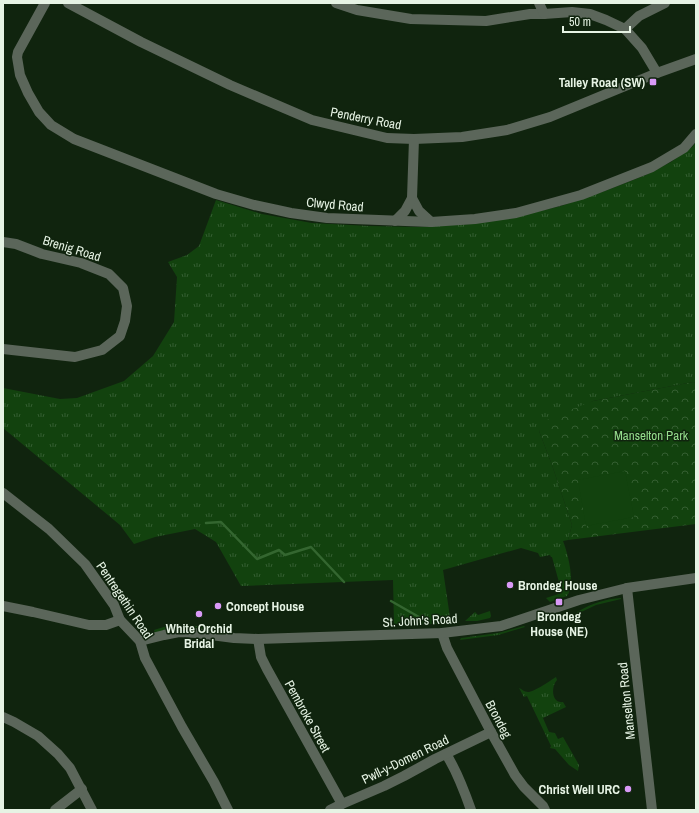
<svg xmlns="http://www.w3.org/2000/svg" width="699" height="813" font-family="'Archivo Narrow',sans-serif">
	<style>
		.grass { fill: url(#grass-tufts) }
		.park { fill: url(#park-crowns) }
		.pitch { fill: #12420e }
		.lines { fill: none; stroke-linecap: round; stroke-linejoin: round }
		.stream { stroke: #346630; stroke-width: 2.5 }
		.minor { stroke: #5b665a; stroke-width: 10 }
		.poi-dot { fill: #d99af7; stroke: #10240e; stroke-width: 1.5 }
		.labels { text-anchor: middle; stroke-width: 3; stroke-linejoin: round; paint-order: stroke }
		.poi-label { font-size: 13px; font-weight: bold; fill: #e6f3e4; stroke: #10240e; text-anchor: end }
		.street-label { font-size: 13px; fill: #e6f3e4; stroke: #10240e }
		.park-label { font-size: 13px; fill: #94dc8c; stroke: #10240e }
	</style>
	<defs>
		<pattern id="grass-tufts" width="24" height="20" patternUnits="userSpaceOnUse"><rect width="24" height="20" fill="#12420e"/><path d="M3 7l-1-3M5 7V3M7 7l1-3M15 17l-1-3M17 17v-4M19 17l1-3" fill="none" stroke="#345e31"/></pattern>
		<pattern id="park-crowns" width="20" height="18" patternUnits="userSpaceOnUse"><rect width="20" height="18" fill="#12420e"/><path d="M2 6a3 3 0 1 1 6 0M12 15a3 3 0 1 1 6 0" fill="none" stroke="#345e31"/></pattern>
	</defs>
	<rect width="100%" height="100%" fill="#10240e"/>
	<!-- grass -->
	<g class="grass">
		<path d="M696,142V383L693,382L593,401L539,431L552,465L572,525L568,540L563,541C568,554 576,584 567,596L550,602L546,598L562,593L552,557H551L550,555L540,557L538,553L521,548L443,570L451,624H394L393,580L241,586L216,542L195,529L155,537L134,544L120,525L3,428V388L60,399L77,398L124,381L153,356L174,322L177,277L168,262L187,255L199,246L216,200L262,214L312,223L369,226L417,227L470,224L515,217L561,206L605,191L646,175L671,162L692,147Z"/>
		<path d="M621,598V599L596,605L577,614V612L579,611C592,603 606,599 621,598Z"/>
		<polygon points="490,611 491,616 490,618 477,621 465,621 475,612 478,615"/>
		<polygon points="173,625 188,625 213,628 209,630 180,627 172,628 155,633 154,630 167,626"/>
		<polygon points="524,626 525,627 498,635 460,640 461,638 498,633"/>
		<path d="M556,677L557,680C551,686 551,704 563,702L566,707L543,718L549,732L555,733L558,739L563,737L579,765L578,771L569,765L555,749L550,748L551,746L527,696L524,697L519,688C522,689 524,692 528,692C534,692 550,681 556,677Z"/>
	</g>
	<!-- park -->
	<polygon class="park" points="693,382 696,383 696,524 568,540 572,525 552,465 539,431 549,418 593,401"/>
	<!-- pitch -->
	<polygon class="pitch" points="625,471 634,517 586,526 578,480"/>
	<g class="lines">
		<!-- stream -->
		<g class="stream">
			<polyline points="206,523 221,522 257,559 279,550 285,555 311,547 344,582"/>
			<polyline points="391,601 419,617"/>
		</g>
		<!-- minor -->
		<g class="minor">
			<polyline points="45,3 18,52 17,57 20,75 28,93 39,112 51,125 74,139 216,194 254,205 291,213 327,218 431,222 475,219 516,213 581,195 652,167 684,148 696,134"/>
			<polyline points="68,3 141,42 230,85 312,120 387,138 414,139 462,137 507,130 550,117 657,73 696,59"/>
			<polyline points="336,3 357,10 411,19 486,21 530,14 544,14 572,12 590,14 606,20 625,29 642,48 657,73"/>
			<polyline points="539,3 544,14"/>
			<polyline points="625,29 639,16 665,3"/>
			<polyline points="412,198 419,211 431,222"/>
			<polyline points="395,221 405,211 412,198 414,139"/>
			<polyline points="3,242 16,244 42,254 81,263 109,274 123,288 127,306 125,321 120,336 102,350 75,357 3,349"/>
			<polyline points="3,493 49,529 85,564 114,605 120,620 140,641 145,658 182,727 214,782 228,810"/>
			<polyline points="627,588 652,810"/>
			<polyline points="3,606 33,612 89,625 106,625 120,620"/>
			<polyline points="442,633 447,648 491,732 515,775 524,787 543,806 545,810"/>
			<polyline points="258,639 261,657 267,669 342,804"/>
			<polyline points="140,641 164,635 179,632 196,633 234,638 258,639 442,633 501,626 579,600 627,588 696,578"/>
			<polyline points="3,717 14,722 38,736 58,754 70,768 92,810"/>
			<path d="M446,754C457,771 464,790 471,810"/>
			<polyline points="55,810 82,789"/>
			<polyline points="330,810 342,804 384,786 404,776 435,759 491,732"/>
		</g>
	</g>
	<!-- markers -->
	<g class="poi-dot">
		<rect x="649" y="78" width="8" height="8" rx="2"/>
		<circle cx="510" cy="585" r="4"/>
		<rect x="555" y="598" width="8" height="8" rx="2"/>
		<circle cx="218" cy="606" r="4"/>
		<circle cx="199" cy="614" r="4"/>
		<circle cx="628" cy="789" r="4"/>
	</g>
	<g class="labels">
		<!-- poi labels -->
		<g class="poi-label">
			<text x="645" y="87">Talley Road (SW)</text>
			<text x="518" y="590" text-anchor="start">Brondeg House</text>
			<text x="226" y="611" text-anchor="start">Concept House</text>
			<text x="559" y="621" text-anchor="middle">Brondeg<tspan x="559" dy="15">House (NE)</tspan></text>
			<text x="199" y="633" text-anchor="middle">White Orchid<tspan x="199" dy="15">Bridal</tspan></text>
			<text x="620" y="794">Christ Well URC</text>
		</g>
		<!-- street labels -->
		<g class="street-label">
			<text transform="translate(366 118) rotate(11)" y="5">Penderry Road</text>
			<text transform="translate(335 204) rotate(5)" y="5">Clwyd Road</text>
			<text transform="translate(72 248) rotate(17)" y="5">Brenig Road</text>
			<text transform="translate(125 600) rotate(56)" y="5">Pentregethin Road</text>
			<text transform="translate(420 620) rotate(-3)" y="5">St. John's Road</text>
			<text transform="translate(626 701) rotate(-96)" y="5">Manselton Road</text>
			<text transform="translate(308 716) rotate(61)" y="5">Pembroke Street</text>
			<text transform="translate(499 719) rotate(62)" y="5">Brondeg</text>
			<text transform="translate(405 759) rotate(-26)" y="5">Pwll-y-Domen Road</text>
		</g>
		<!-- park labels -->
		<g class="park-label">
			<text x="651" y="440">Manselton Park</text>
		</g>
	</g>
	<!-- border -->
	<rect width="699" height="813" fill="none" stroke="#e6f3e4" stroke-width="8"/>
	<!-- scale -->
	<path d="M563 26v6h67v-6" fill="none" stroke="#e6f3e4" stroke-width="2"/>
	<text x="569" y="26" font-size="12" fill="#e6f3e4" stroke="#10240e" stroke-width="3" paint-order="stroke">50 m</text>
</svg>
